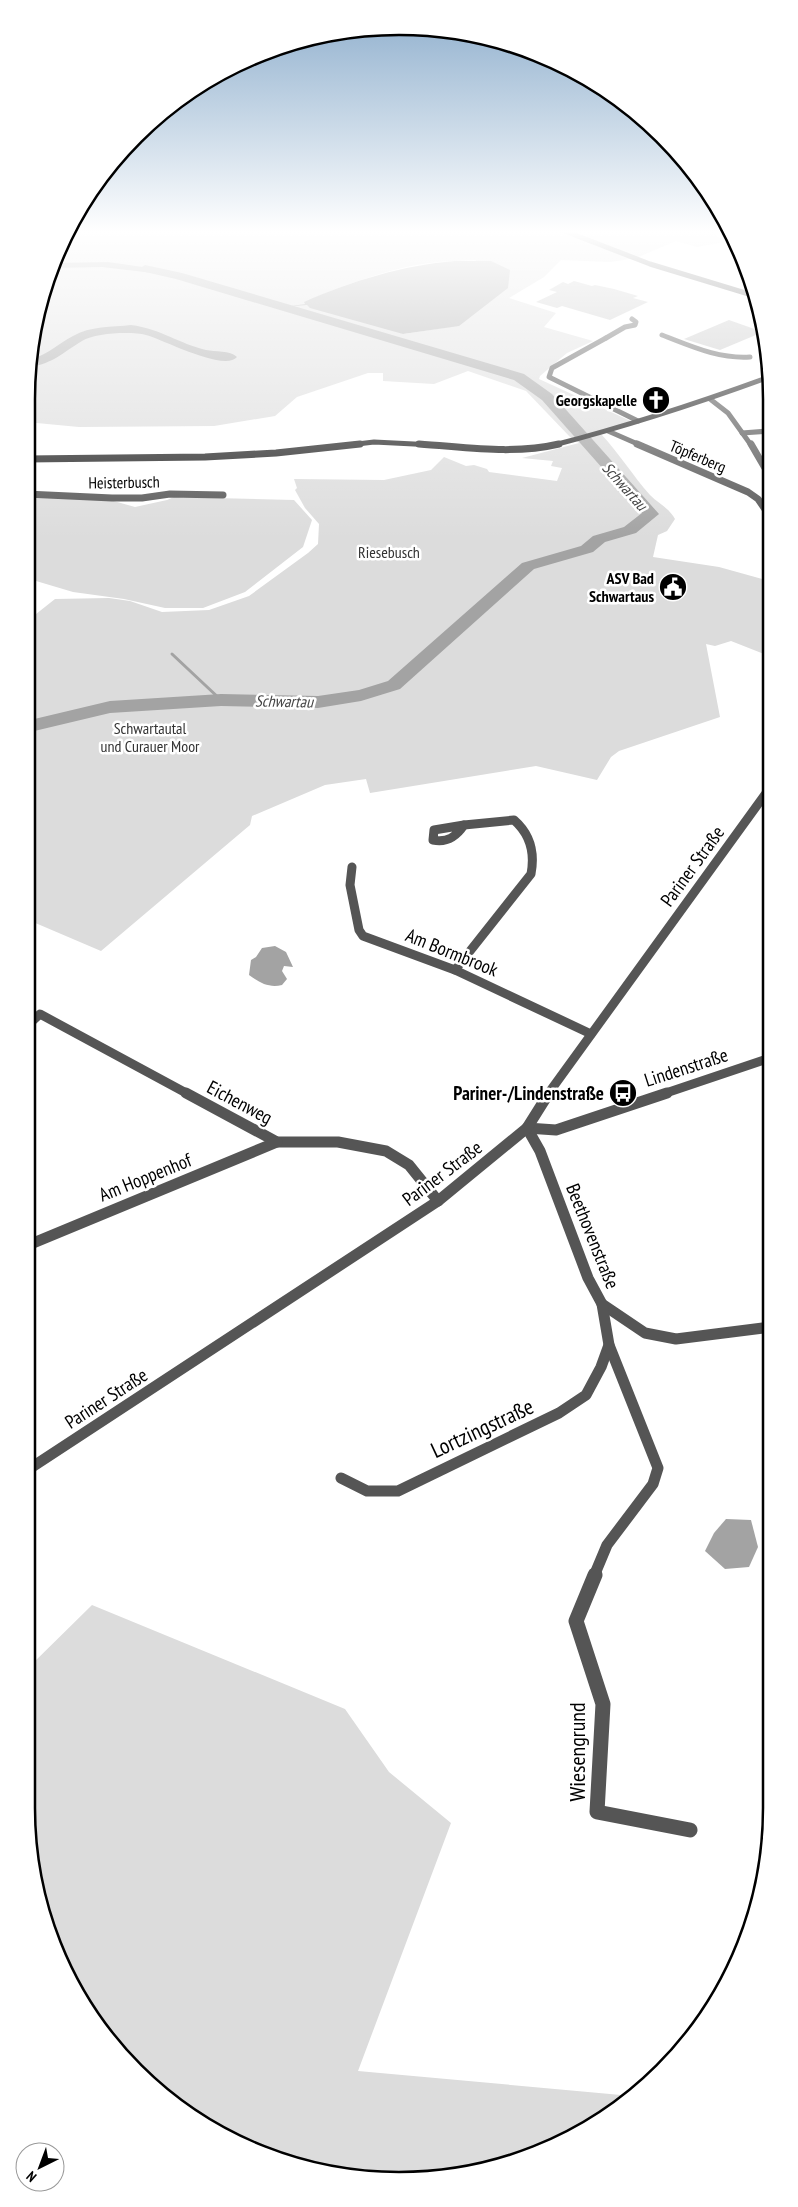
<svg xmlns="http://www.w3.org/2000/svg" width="798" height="2207" font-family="'PT Sans Narrow',sans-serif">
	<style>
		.green { fill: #dcdcdc; fill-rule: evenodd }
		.water { fill: #a3a3a3 }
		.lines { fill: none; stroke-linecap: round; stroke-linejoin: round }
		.stream { stroke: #a3a3a3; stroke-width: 3 }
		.river { fill: #a3a3a3; fill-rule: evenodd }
		.building { fill: #c4c4c4 }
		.pedestrian { stroke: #555; stroke-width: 5 }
		.minor-far4 { stroke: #555; stroke-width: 5 }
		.minor-far3 { stroke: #555; stroke-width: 7 }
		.minor-far2 { stroke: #555; stroke-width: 9 }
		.minor-far1 { stroke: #555; stroke-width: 11 }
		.minor { stroke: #555; stroke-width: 15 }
		.tertiary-far3 { stroke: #555; stroke-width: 5 }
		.tertiary-far2 { stroke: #555; stroke-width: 7 }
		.tertiary-far1 { stroke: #555; stroke-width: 9 }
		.tertiary { stroke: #555; stroke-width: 11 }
		.secondary-far1 { stroke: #222; stroke-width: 5 }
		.secondary { stroke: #222; stroke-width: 7 }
		.labels { text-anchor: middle; stroke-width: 5; stroke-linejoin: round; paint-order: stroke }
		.far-poi-label { font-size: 16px; font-weight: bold; fill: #000; stroke: #fff; text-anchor: end }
		.far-street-label { font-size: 16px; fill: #000; stroke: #fff }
		.far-water-label { font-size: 16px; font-style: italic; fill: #444; stroke: #fff }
		.far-park-label { font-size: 16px; fill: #333; stroke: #fff }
		.street-label { font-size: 19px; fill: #000; stroke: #fff }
		.poi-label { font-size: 19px; font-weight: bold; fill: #000; stroke: #fff; text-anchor: end }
		.near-street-label { font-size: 22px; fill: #000; stroke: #fff }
		.rim { fill: none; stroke: #000; stroke-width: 2.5 }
	</style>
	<rect width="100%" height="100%" fill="#fff"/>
	<!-- green -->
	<g class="green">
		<path d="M68,230H711L724,242L697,247L676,241L636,258L610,262L561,260L544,277L509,298L556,313L544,327L593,341L567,353L540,376L539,379L635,423L601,434C619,453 633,476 650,495C659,504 669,508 675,519L667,531L658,535L653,557L719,567L769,581V656L731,641L715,646L706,644L720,717L619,751L611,757L597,780L536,766L370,793L366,779L325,785L252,816L250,825L101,951L26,919V622L55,599L109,598L130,601L162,612L209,610L249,596L308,553L318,544L319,524L305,508L295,490L297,488L294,479L384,480L431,470L444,457L466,466L474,465L487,469L489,472L557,481L562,468L551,466L553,461L522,458L579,443L570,437L526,391L468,371L434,384L383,381V373H368L297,397L275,416L214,426L79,427L26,422V399L39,303ZM476,260L443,328L404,334L305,302C338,287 393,267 430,263C445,261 460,261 476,260Z"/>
		<polygon points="26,496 110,500 135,507 167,500 174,497 294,500 312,520 303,547 245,592 203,608 165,608 124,599 73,592 26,578"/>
		<polygon points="92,1605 345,1709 389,1772 451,1823 358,2071 632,2096 606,2118 495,2168 424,2180 351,2178 234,2142 172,2104 119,2054 55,1950 33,1880 26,1808 26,1670"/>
	</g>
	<!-- water -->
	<g class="water">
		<path d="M455,261H491L510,270L508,288L459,326L403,334L310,308L307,305L284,307L305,304L304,302C352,281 403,265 455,261Z"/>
		<polygon points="108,262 171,271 178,276 102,267 52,268 54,263"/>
		<path d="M90,333L57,357L31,366V361C53,357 68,337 90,333Z"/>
		<path d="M275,946L286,952L293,967L284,966L282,971L287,979L282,985C269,988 260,983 249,975L251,960L256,957L262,948Z"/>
		<polygon points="726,1519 751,1520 758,1547 749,1567 725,1569 705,1551 714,1533"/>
	</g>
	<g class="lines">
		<!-- stream -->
		<polyline class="stream" points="172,654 221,700"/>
		<!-- river -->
		<g class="river">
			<polygon points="145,265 182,273 524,374 552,394 659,514 636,533 605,542 593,552 534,569 400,689 361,701 318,708 221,706 110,713 26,733 26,721 110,701 221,694 318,696 359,690 388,681 522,563 581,546 593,536 624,527 642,513 542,400 514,380 176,279 141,271 139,269"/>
			<path d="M131,325C161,329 180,344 206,350C215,352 230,350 237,357C224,372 162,339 146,335C131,331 95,333 82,341C62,353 54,363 30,367L32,359C48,354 58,344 73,336C90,326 112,327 131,325Z"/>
		</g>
	</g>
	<!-- building -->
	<g class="building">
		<polygon points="574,281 592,286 595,285 614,289 638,296 633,298 648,302 610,320 562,306 557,308 536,302 557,292 549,290 563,282 568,284"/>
		<polygon points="729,320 763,332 720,350 684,339"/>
	</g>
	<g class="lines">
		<!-- pedestrian -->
		<g class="pedestrian">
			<path d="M662,335C691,346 718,359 750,357"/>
			<polyline points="606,338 625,327 635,325 636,322 632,319"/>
		</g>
		<!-- minor-far4 -->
		<g class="minor-far4">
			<polyline points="606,338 552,368 549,377 638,421"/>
			<polyline points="608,431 640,445"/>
			<polyline points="742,433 769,431"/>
		</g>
		<!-- minor-far3 -->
		<g class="minor-far3">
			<polyline points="637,444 748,492 758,499 769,515"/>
			<polyline points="26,494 112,498 142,498 170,494 223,495"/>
		</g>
		<!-- minor-far2 -->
		<g class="minor-far2">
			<path d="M464,825C456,837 447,843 433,840L434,830Z"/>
			<polyline points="352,867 350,885 359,930 363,936 455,970 591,1034"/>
			<path d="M455,970L531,874C535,853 530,834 514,820L464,825"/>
			<polyline points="26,1027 40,1014 188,1094"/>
		</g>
		<!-- minor-far1 -->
		<g class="minor-far1">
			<polyline points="186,1093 277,1142 338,1142 386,1151 409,1165 438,1201"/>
			<polyline points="527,1128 540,1151 588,1278 602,1304 645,1333 676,1339 771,1327"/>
			<polyline points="26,1246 277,1142"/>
			<polyline points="341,1478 367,1491 398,1491 559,1413 586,1395 601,1367 609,1345"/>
			<polyline points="594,1576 607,1545 653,1484 658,1468 609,1345 602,1304"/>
		</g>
		<!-- minor -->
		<polyline class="minor" points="595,1575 576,1621 603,1704 597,1812 690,1830"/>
		<!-- tertiary-far3 -->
		<g class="tertiary-far3">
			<polyline points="562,230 650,264 752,295"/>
			<polyline points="710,399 728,413 751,445"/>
		</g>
		<!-- tertiary-far2 -->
		<polyline class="tertiary-far2" points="751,444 769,475"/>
		<!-- tertiary-far1 -->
		<g class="tertiary-far1">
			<polyline points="548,1094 769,789"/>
			<polyline points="663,1094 770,1058"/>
		</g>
		<!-- tertiary -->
		<g class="tertiary">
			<polyline points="527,1128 556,1130 667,1093"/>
			<polyline points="26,1471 438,1201 527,1128 549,1093"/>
		</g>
		<!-- secondary-far1 -->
		<g class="secondary-far1">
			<polyline points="349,445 374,442 434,445"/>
			<path d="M554,445C627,426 698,403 769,377"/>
		</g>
		<!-- secondary -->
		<g class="secondary">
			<path d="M419,444C466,447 512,455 559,444"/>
			<polyline points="26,459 205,457 276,453 360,444"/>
		</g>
	</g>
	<!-- sky -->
	<linearGradient id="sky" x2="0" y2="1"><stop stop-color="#8cadcc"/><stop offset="0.43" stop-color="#fff"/><stop offset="1" stop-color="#fff" stop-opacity="0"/></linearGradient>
	<rect width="798" height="539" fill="url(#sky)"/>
	<!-- icons -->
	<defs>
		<symbol id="church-disc" viewBox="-11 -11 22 22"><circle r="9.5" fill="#000" stroke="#fff"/><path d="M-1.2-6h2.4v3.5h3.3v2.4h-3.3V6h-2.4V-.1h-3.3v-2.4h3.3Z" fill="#fff"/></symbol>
		<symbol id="civic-disc" viewBox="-11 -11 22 22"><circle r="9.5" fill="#000" stroke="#fff"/><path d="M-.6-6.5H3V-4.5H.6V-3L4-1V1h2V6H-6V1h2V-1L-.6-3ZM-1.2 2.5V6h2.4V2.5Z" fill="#fff"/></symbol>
		<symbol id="bus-disc" viewBox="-11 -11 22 22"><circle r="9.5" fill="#000" stroke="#fff"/><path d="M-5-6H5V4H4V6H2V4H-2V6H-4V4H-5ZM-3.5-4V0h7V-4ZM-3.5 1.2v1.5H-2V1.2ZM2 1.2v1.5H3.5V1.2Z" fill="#fff"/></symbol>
	</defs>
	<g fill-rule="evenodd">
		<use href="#church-disc" x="640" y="384" width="32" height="32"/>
		<use href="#civic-disc" x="657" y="571" width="32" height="32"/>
		<use href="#bus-disc" x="607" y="1077" width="32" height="32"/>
	</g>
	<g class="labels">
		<!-- far-poi labels -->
		<g class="far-poi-label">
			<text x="637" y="406">Georgskapelle</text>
			<text x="654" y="584">ASV Bad<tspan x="654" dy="18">Schwartaus</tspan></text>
		</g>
		<!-- far-street labels -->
		<g class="far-street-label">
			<text transform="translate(698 456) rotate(23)" y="6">Töpferberg</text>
			<text transform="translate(124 482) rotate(-1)" y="6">Heisterbusch</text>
		</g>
		<!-- far-water labels -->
		<g class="far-water-label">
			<text transform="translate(625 486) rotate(48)" y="6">Schwartau</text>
			<text transform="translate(284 701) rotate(1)" y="6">Schwartau</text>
		</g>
		<!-- far-park labels -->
		<g class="far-park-label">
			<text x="389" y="558">Riesebusch</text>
			<text x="150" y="734">Schwartautal<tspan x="150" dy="18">und Curauer Moor</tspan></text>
		</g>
		<!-- street labels -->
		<g class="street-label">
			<text transform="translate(692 866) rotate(-54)" y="7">Pariner Straße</text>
			<text transform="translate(452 952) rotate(22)" y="7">Am Bormbrook</text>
			<text transform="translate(686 1067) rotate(-18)" y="7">Lindenstraße</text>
			<text transform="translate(240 1102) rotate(28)" y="7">Eichenweg</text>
			<text transform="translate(442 1173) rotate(-37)" y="7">Pariner Straße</text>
			<text transform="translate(145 1177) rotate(-22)" y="7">Am Hoppenhof</text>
			<text transform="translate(593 1236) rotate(68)" y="7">Beethovenstraße</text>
			<text transform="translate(106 1398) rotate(-33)" y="7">Pariner Straße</text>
		</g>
		<!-- poi labels -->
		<g class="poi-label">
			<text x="604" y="1100">Pariner-/Lindenstraße</text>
		</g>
		<!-- near-street labels -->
		<g class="near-street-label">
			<text transform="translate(482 1428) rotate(-25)" y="8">Lortzingstraße</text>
			<text transform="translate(577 1752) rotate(-90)" y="8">Wiesengrund</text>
		</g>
	</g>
	<!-- crop -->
	<path d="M0 0H798V2207H0ZM399 35H399A364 364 0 0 1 763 399V1808A364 364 0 0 1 399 2172H399A364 364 0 0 1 35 1808V399A364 364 0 0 1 399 35Z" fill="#fff" fill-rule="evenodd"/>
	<path class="rim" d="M399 35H399A364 364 0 0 1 763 399V1808A364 364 0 0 1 399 2172H399A364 364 0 0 1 35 1808V399A364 364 0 0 1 399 35Z"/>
	<!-- north arrow -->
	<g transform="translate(40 2167) rotate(222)"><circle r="24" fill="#ffffff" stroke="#999999"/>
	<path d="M0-4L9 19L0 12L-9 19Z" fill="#000000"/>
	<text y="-8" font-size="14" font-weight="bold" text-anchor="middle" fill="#000000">N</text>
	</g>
</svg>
